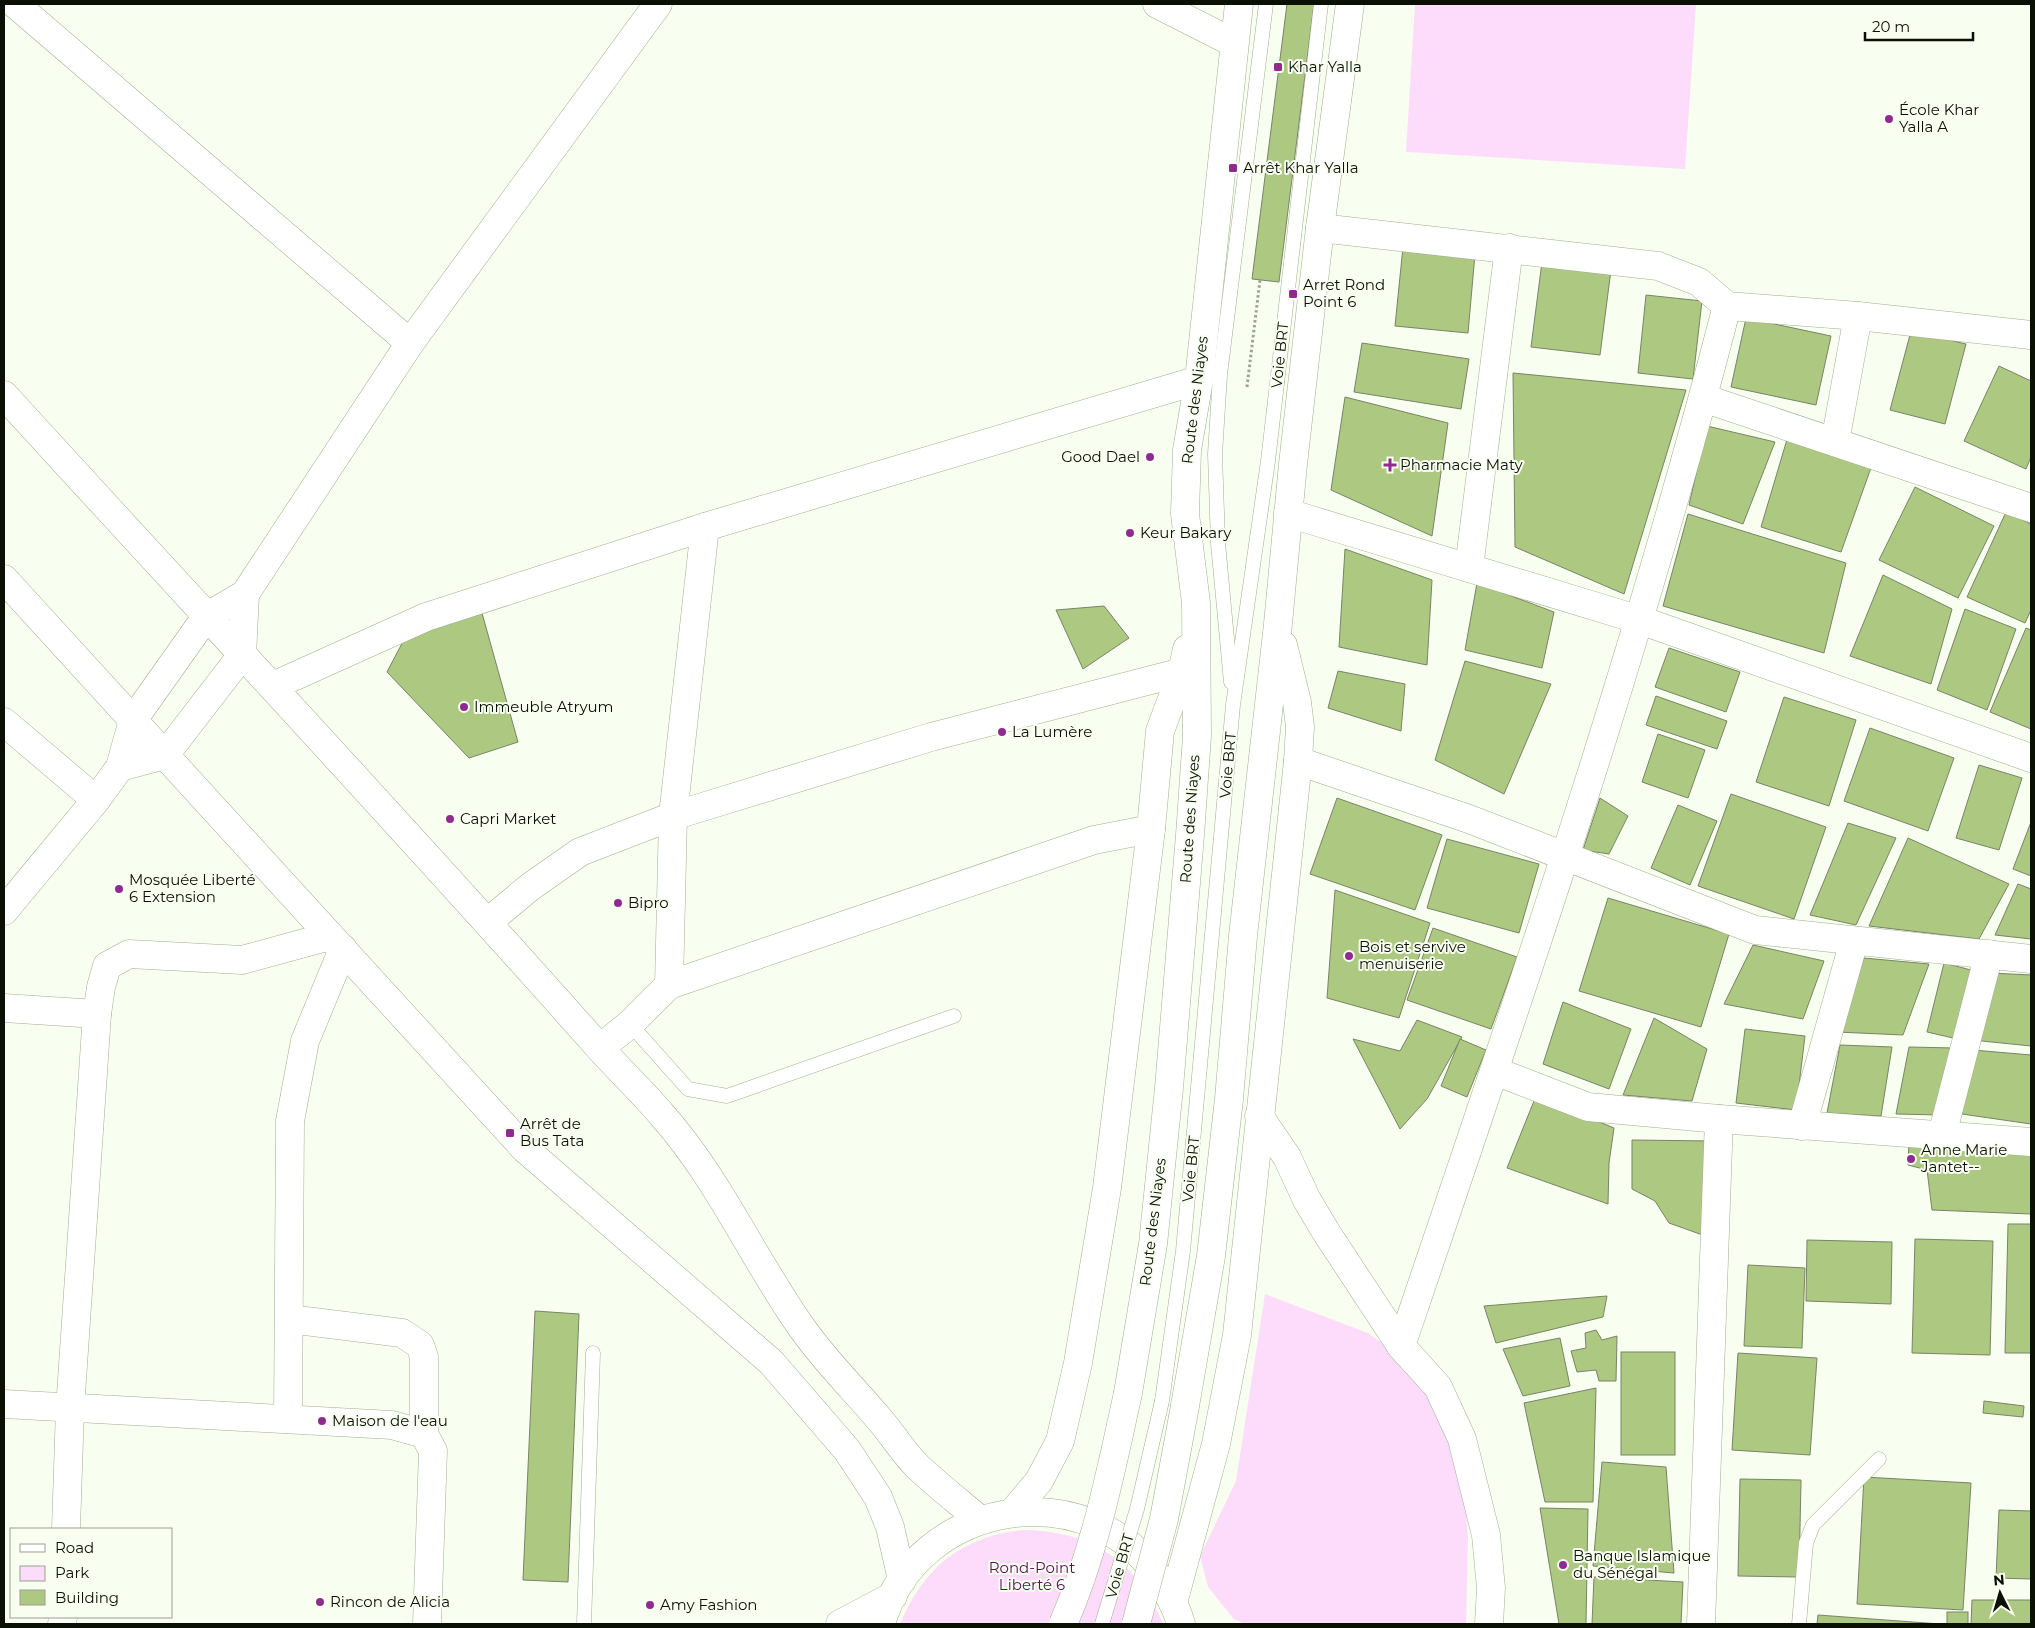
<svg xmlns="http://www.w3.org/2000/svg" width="2035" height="1628" font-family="Montserrat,sans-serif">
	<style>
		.green { fill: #fddcfb }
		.building { fill: #acc881; stroke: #788566 }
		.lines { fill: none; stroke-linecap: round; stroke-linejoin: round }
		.lane-casing { stroke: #a1af8e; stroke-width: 15 }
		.street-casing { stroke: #a1af8e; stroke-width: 29 }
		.secondary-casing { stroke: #a1af8e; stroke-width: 29 }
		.primary-casing { stroke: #a1af8e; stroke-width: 29 }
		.path { stroke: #9da295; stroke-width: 3; stroke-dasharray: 2.5 2.5; stroke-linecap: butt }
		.lane { stroke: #fff; stroke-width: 14 }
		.street { stroke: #fff; stroke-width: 28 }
		.secondary { stroke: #fff; stroke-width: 28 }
		.primary { stroke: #fff; stroke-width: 28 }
		.lane-bridge-casing { stroke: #a1af8e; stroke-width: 15; stroke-linecap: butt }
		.secondary-bridge-casing { stroke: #a1af8e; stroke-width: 29; stroke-linecap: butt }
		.lane-bridge { stroke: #fff; stroke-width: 14 }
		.secondary-bridge { stroke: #fff; stroke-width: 28 }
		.poi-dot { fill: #902a90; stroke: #f8fef0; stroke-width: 2 }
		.labels { text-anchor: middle; stroke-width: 4; stroke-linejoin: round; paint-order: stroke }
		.poi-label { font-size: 15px; fill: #0b1005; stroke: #f8fef0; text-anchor: start }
		.street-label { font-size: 15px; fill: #0b1005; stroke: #f8fef0 }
		.park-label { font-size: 15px; fill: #541054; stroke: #f8fef0 }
	</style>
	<rect width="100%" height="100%" fill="#f8fef0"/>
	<!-- green -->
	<g class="green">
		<polygon points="1415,4 1696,4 1685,169 1406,152"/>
		<polygon points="1265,1294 1368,1333 1406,1360 1430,1384 1464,1489 1468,1537 1466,1624 1245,1624 1234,1619 1208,1587 1200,1556 1236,1481"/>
		<path d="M1022,1530C1089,1530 1138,1561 1163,1624H900C923,1568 961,1537 1022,1530Z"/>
	</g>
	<!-- building -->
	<g class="building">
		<polygon points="1287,4 1314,4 1279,282 1252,279"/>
		<polygon points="1403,247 1475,254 1468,333 1395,326"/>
		<polygon points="1542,262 1611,270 1600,355 1531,347"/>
		<polygon points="1646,295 1702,301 1693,379 1638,373"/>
		<polygon points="1746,318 1831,336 1816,405 1731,387"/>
		<polygon points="1911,331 1966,344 1945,424 1890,410"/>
		<polygon points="1362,343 1469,359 1461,409 1354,392"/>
		<polygon points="1999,366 2031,381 2031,457 2026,469 1964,441"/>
		<polygon points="1513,373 1686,390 1624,594 1515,547"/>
		<polygon points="1345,397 1448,423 1432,536 1331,490"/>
		<polygon points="1707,426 1775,442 1743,524 1689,505"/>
		<polygon points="1788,436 1872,465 1841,552 1761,527"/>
		<polygon points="1915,487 1994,526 1958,598 1879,560"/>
		<polygon points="2006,512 2031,524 2031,610 2025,623 1967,597"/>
		<polygon points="1688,514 1846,563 1824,653 1663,606"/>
		<polygon points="1345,549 1432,580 1427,665 1339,647"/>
		<polygon points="1883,575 1952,609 1931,684 1850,656"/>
		<polygon points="1477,583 1554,612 1542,668 1465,650"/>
		<polygon points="480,606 518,742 469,758 387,672 409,630"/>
		<polygon points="1104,606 1129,638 1083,669 1056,610"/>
		<polygon points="1965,609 2016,629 1987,710 1937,690"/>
		<polygon points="2026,628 2031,630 2031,729 1990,712"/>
		<polygon points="1669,648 1740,672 1726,712 1655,687"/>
		<polygon points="1465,661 1551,684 1504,794 1435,760"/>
		<polygon points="1338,671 1405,684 1401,731 1328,708"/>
		<polygon points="1656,696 1727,721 1717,749 1646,725"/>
		<polygon points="1784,697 1856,720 1829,806 1756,782"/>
		<polygon points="1870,728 1954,758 1928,831 1844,801"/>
		<polygon points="1658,734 1705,750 1688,798 1642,782"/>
		<polygon points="1979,765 2022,778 1999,850 1956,838"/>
		<polygon points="1731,794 1826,827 1794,919 1698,886"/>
		<polygon points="1337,798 1442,835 1415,910 1310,874"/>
		<polygon points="1600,798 1628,816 1609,854 1583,850"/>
		<polygon points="1678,805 1717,821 1690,885 1651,868"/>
		<polygon points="2031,822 2031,876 2013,869"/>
		<polygon points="1848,823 1896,838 1856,925 1810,915"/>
		<polygon points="1908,838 2009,884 1979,939 1869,926"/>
		<polygon points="1447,839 1539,864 1519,933 1427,908"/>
		<polygon points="2018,884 2031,889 2031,939 1995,935"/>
		<polygon points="1335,890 1430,923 1399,1018 1327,998"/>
		<polygon points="1608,898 1729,934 1701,1027 1579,991"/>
		<polygon points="1433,928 1517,957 1491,1029 1407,1000"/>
		<polygon points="1753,945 1824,961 1803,1019 1724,1004"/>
		<polygon points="1864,958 1929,964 1903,1035 1837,1032"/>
		<polygon points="1944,963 1971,970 1953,1038 1927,1032"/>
		<polygon points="1991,973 2031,975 2031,1046 1972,1040"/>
		<polygon points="1563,1002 1631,1029 1609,1089 1543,1064"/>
		<polygon points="1654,1018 1707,1049 1692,1101 1623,1095"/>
		<polygon points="1417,1020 1462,1037 1427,1099 1400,1129 1353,1039 1400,1051"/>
		<polygon points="1745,1029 1805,1036 1796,1110 1736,1103"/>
		<polygon points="1460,1039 1486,1050 1467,1097 1441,1086"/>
		<polygon points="1840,1045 1892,1047 1881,1116 1827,1113"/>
		<polygon points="1909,1047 1954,1048 1940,1115 1896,1114"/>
		<polygon points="1973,1050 2031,1055 2031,1124 1955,1113"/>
		<polygon points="1536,1096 1614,1128 1609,1163 1608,1204 1507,1168"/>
		<polygon points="1632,1140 1712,1141 1711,1238 1669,1223 1655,1201 1632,1189"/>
		<polygon points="1909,1141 2031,1146 2031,1214 1932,1210 1927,1170 1908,1165"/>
		<polygon points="2008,1224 2031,1224 2031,1353 2005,1353"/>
		<polygon points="1915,1239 1993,1241 1990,1355 1912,1353"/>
		<polygon points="1807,1240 1892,1242 1891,1304 1806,1301"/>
		<polygon points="1748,1265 1805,1268 1802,1348 1744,1346"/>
		<polygon points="1607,1296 1603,1317 1496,1343 1484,1306"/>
		<polygon points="535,1311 579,1314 568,1582 523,1580"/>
		<polygon points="1596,1330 1602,1340 1617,1336 1616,1381 1599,1381 1596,1370 1577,1372 1571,1351 1586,1348 1585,1333"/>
		<polygon points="1560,1338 1570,1386 1523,1396 1503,1349"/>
		<rect x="1621" y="1352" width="54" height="103"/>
		<polygon points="1738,1353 1817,1358 1810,1455 1732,1450"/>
		<polygon points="1596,1388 1593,1502 1545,1502 1524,1403"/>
		<polygon points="1984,1401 2024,1406 2023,1417 1983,1413"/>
		<polygon points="1602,1462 1666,1467 1674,1573 1593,1566"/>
		<polygon points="1864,1477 1971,1483 1963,1610 1857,1604"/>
		<polygon points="1740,1479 1801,1480 1799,1577 1738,1576"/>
		<polygon points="1540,1508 1588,1509 1586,1624 1559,1624"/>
		<polygon points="1999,1510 2031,1511 2031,1579 1996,1578"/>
		<polygon points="1594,1577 1683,1582 1681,1624 1592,1624"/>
		<polygon points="1972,1600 2031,1600 2031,1624 1971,1624"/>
		<rect x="1947" y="1612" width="21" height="12"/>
		<polygon points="1818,1615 1940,1624 1817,1624"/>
	</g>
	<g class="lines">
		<defs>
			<g id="lane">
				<polyline points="1231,682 1218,543 1215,454 1220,375 1266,4"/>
				<polyline points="630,1024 688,1089 727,1096 954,1016"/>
				<polyline points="1162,1401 1183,1251 1233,705 1268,461 1321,4"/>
				<polyline points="584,1624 593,1353"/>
				<polyline points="1799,1624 1806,1543 1813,1525 1879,1459"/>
			</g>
			<g id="street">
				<polyline points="15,4 410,343"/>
				<polyline points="1157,4 1234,43"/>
				<polyline points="1320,228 1658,266 1699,282 1727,306 1858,316 2031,335"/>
				<polyline points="1703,398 2031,508"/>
				<polyline points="1835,442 1858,316"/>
				<polyline points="1288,513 1640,620 2031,758"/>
				<polyline points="1469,568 1509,248"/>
				<polyline points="273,686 426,617 705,527 1199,380"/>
				<polyline points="4,722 96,800"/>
				<polyline points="1298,761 1469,819 1755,930 2031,959"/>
				<polyline points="120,767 165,755"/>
				<polyline points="4,911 96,800 120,767 133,720"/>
				<polyline points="488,922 530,887 580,852 673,816 931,737 1182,672"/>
				<polyline points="669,985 673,816 705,527"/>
				<polyline points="4,1008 97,1014"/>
				<polyline points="600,1048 630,1024 669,985 1094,840 1151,829"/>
				<polyline points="1495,1071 1588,1107 1719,1119 2031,1142"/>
				<polyline points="1259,1116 1287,1157 1307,1200 1326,1232 1401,1346 1438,1387 1462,1439 1486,1535 1491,1588 1489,1624"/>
				<polyline points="1802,1126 1854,941"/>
				<polyline points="1942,1135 1989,954"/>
				<polyline points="289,1319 402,1333 420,1345 424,1357 424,1434 433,1451 427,1624"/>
				<path d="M1401,1346C1518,1002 1636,658 1727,306"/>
				<polyline points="4,1404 392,1425 424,1434"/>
				<polyline points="288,1419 290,1121 305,1041 343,949"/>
				<polyline points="66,1529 70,1409 97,1014 101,987 107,966 129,954 242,960 330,936"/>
				<polyline points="62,1624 63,1617"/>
				<polyline points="1701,1624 1719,1119"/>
			</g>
			<g id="secondary">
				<polyline points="133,720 206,617 245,594 410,343 658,4"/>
				<polyline points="165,755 242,655 245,594"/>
				<polyline points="1128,1393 1153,1244 1169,1088 1190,835 1197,736 1196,603 1185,514 1187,450 1199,380 1239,4"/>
				<polyline points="1185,1406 1211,1256 1229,1099 1243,936 1278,624 1293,464 1320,228 1350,4"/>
				<polyline points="1012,1513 1039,1481 1060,1441 1078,1363 1107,1188 1151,829 1160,731 1182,672 1187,649"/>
				<polyline points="1173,1603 1216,1444 1237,1335 1298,761 1300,727 1297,702 1283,645"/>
				<polyline points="840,1624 893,1596"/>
			</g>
			<g id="primary">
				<path d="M4,395C201,611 402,825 596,1044C617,1068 641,1090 662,1115C719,1179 753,1259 802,1328C825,1361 854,1389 880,1420C893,1435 903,1452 917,1466C937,1485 959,1502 980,1520"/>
				<polyline points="4,579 525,1149 771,1362 847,1450 878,1497 890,1527 902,1580"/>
				<path d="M881,1624C916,1498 1094,1470 1162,1583C1170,1596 1177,1609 1181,1624"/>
			</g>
		</defs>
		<!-- lane casing -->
		<use href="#lane" class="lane-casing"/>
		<!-- street casing -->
		<use href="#street" class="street-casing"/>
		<!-- secondary casing -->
		<use href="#secondary" class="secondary-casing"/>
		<!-- primary casing -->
		<use href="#primary" class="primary-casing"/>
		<!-- path -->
		<polyline class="path" points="1247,387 1260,280"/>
		<!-- lane -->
		<use href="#lane" class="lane"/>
		<!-- street -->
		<use href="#street" class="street"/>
		<!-- secondary -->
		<use href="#secondary" class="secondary"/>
		<!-- primary -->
		<use href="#primary" class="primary"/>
		<defs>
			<polyline id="lane-bridge" points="1102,1624 1137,1509 1162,1401"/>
			<g id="secondary-bridge">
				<path d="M1063,1624C1095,1551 1111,1471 1128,1393"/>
				<polyline points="1136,1624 1164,1519 1185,1406"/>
			</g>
		</defs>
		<!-- lane-bridge casing -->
		<use href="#lane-bridge" class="lane-bridge-casing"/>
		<!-- secondary-bridge casing -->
		<use href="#secondary-bridge" class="secondary-bridge-casing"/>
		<!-- lane-bridge -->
		<use href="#lane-bridge" class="lane-bridge"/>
		<!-- secondary-bridge -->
		<use href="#secondary-bridge" class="secondary-bridge"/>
	</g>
	<!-- markers -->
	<g class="poi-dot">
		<rect x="1273" y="62" width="10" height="10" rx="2.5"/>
		<circle cx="1889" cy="119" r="5"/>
		<rect x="1228" y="163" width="10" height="10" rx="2.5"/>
		<rect x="1288" y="289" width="10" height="10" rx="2.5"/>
		<circle cx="1150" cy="457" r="5"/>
		<path d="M1387.5 457.5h5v5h5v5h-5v5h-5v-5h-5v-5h5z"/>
		<circle cx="1130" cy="533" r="5"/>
		<circle cx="464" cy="707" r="5"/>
		<circle cx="1002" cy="732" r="5"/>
		<circle cx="450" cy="819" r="5"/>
		<circle cx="119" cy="889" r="5"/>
		<circle cx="618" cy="903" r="5"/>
		<circle cx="1349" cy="956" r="5"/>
		<rect x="505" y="1128" width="10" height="10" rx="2.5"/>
		<circle cx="1911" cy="1159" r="5"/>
		<circle cx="322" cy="1421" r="5"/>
		<circle cx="1563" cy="1565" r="5"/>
		<circle cx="320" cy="1602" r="5"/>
		<circle cx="650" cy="1605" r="5"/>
	</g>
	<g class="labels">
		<!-- poi labels -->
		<g class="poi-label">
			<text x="1288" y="72">Khar Yalla</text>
			<text x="1899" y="115">École Khar<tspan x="1899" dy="17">Yalla A</tspan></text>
			<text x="1243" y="173">Arrêt Khar Yalla</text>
			<text x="1303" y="290">Arret Rond<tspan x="1303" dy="17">Point 6</tspan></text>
			<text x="1140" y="462" text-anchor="end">Good Dael</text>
			<text x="1400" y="470">Pharmacie Maty</text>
			<text x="1140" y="538">Keur Bakary</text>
			<text x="474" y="712">Immeuble Atryum</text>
			<text x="1012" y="737">La Lumère</text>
			<text x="460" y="824">Capri Market</text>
			<text x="129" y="885">Mosquée Liberté<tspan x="129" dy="17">6 Extension</tspan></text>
			<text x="628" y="908">Bipro</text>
			<text x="1359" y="952">Bois et servive<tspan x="1359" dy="17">menuiserie</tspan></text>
			<text x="520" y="1129">Arrêt de<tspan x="520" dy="17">Bus Tata</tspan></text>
			<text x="1921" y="1155">Anne Marie<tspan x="1921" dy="17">Jantet--</tspan></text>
			<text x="332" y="1426">Maison de l'eau</text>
			<text x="1573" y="1561">Banque Islamique<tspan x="1573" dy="17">du Sénégal</tspan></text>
			<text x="330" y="1607">Rincon de Alicia</text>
			<text x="660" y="1610">Amy Fashion</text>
		</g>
		<!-- street labels -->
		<g class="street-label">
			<text transform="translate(1280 355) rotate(-84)" y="5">Voie BRT</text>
			<text transform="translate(1195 400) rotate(-83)" y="5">Route des Niayes</text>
			<text transform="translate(1228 765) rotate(-85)" y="5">Voie BRT</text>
			<text transform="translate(1190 819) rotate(-86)" y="5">Route des Niayes</text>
			<text transform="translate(1191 1169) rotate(-84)" y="5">Voie BRT</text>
			<text transform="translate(1153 1222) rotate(-83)" y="5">Route des Niayes</text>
			<text transform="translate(1120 1566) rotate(-74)" y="5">Voie BRT</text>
		</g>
		<!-- park labels -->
		<g class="park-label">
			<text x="1032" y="1573">Rond-Point<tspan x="1032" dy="17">Liberté 6</tspan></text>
		</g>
	</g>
	<!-- border -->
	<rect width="2035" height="1628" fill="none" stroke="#0b1005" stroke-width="10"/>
	<!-- legend -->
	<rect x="10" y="1528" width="162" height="90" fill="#f8fef0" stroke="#999f92"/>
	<rect x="20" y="1544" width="25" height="8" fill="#ffffff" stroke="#999f92"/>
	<text x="55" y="1553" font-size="15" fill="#0b1005">Road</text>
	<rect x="20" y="1566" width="25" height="15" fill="#fddcfb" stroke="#999f92"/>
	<text x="55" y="1578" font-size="15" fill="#0b1005">Park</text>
	<rect x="20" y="1590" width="25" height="15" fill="#acc881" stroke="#999f92"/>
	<text x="55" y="1603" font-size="15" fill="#0b1005">Building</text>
	<!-- north arrow -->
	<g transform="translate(2000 1593) rotate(355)" stroke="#f8fef0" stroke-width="4" paint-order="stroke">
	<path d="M0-4L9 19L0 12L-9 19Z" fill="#0b1005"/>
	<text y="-8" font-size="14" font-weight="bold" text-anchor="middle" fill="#0b1005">N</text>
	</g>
	<!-- scale -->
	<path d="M1865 32v8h108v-8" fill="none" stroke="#0b1005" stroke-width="2.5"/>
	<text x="1872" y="32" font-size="15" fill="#0b1005" stroke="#f8fef0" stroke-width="4" paint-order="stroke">20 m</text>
</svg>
